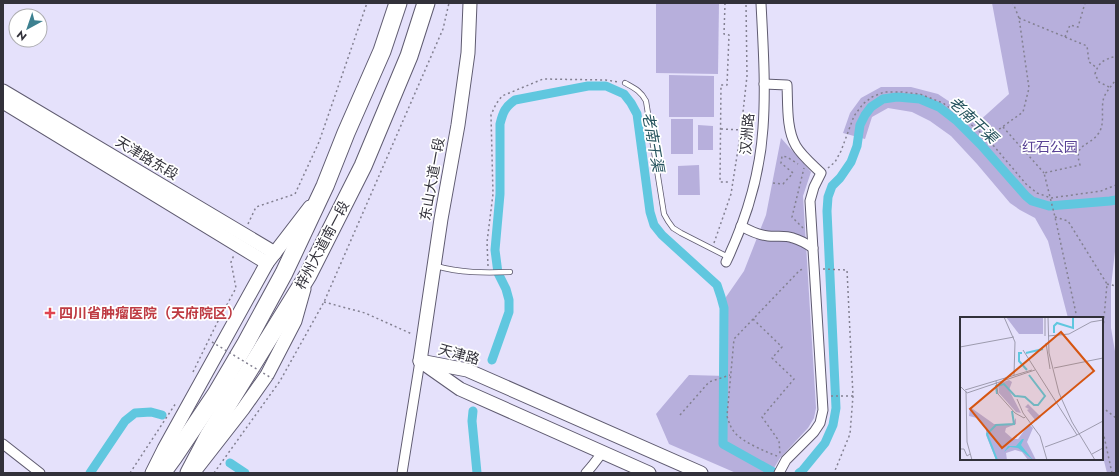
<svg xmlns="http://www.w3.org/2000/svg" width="1119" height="476" font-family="Jost,'Noto Sans SC',sans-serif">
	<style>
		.park { fill: #b7afdc }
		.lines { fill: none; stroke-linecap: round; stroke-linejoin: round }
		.canal { stroke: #60c7df; stroke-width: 9 }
		.lane-casing { stroke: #5f5b70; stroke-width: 6 }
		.street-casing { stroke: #5f5b70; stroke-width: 11 }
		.secondary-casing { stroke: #5f5b70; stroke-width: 15 }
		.highway-casing { stroke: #5f5b70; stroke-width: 19 }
		.path { stroke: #838091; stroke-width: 1.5; stroke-dasharray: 2 3; stroke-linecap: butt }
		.lane { stroke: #fff; stroke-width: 4.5 }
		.street { stroke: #fff; stroke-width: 9 }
		.secondary { stroke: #fff; stroke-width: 13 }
		.highway { stroke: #fff; stroke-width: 17 }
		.path-bridge { stroke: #838091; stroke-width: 1.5; stroke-dasharray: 2 3; stroke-linecap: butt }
		.health-dot { fill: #e0444e; stroke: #fff; stroke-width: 1.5 }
		.labels { text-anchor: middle; stroke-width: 3.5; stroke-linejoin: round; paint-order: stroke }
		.street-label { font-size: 14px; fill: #32313a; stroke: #fff }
		.park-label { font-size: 14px; fill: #594295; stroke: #fff }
		.health-label { font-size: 14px; font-weight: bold; fill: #be3a42; stroke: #fff; text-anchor: start }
		.water-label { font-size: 15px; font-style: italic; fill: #24525c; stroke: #fff }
		.inset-river { fill: none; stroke: #60c7df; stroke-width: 2 }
		.inset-road { fill: none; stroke: #9d9bae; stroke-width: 1 }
		.view { fill: #d65511; fill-opacity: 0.15; stroke: #d65511; stroke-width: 2 }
		.inset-edge { fill: none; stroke: #32313a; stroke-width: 2 }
	</style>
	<rect width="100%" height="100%" fill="#e5e1fb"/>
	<!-- park -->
	<g class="park">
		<polygon points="656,3 719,3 718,74 656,73"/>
		<polygon points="992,3 1116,3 1116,243 1111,286 1111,328 1116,357 1116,473 1107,473 1102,453 1102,318 1068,318 1048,241 1035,218 1020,210 1010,203 977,164 951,136 930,121 912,112 888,108 872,117 865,139 843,133 850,113 861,98 881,87 911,87 938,94 956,106 977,123 1009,94"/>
		<polygon points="669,75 714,76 714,117 669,117"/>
		<rect x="671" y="119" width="22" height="35"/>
		<polygon points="698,125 713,126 713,150 698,150"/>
		<polygon points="781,138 811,172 803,196 816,408 814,418 808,428 780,458 771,473 736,473 669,444 656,414 689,375 727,376 726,297 744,271 766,215"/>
		<polygon points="699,165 700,195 678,195 678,166"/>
	</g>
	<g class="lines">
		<!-- canal -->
		<g class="canal">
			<path d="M492,360L509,312V300L506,289L498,273L495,250L500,194V124C503,112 505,107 515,100L588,86H606L624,94L631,103L637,114L650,212L654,225L662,235L717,285L721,297L724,308L723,444L775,473"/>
			<polyline points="473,411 472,421 477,473"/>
			<polyline points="230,463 245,473"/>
			<polyline points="90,473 125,421 135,413 151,412 162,415"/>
			<polyline points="799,473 802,471 825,443 833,425 836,408 827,211 828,197 832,186 840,178 851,162 857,146 860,125 865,115 871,107 883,99 897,97 920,99 939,107 957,121 981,145 1026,196 1032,201 1049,206 1110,201 1116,200"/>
		</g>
		<defs>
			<g id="lane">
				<path d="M625,83C634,88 641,91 646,101L664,214L668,221L673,228L681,233L728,257"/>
				<path d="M436,266C460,273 485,273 510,272"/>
			</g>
			<g id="street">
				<path d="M764,84L787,85C788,103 786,129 796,146C802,156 813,165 821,173L814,187L810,201L823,410L820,423L814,432L786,460L779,473"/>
				<path d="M741,226C750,231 758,235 768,236C776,237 785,235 793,238C800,240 807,244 813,248"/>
				<path d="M726,262C746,220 760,174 763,128C766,86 763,44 761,3"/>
				<polyline points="3,444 40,473"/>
				<polyline points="402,473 420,361"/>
				<polyline points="586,473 592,466 602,453"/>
			</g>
			<g id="secondary">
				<polyline points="3,91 275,253"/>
				<polyline points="3,102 267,263"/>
				<polyline points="420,361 441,219 458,125 468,53 470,3"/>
				<polyline points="420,361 467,370 701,473"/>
				<polyline points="423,363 460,389 649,473"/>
				<polyline points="197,468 243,409 267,375 295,321 304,289"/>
				<polyline points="152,473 164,449 267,263 310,207"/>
			</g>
			<g id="highway">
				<polyline points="162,473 173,458 216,394 246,343 284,273 325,186 346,133 382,51 398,3"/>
				<polyline points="189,473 209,435 308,275 363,166 409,56 426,3"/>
			</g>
		</defs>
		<!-- lane casing -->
		<use href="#lane" class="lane-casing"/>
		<!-- street casing -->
		<use href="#street" class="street-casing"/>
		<!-- secondary casing -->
		<use href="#secondary" class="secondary-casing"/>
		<!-- highway casing -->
		<use href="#highway" class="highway-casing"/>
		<!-- path -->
		<g class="path">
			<polyline points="725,3 724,34 729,35 727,85 721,85 720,182 729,182"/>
			<polyline points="1019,18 1087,46 1089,62 1097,68"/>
			<polyline points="1065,37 1070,25 1078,27 1085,3"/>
			<polyline points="1116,46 1116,53"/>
			<path d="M1109,87L1099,82L1095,74C1099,61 1104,60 1116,56"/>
			<polyline points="1003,127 1044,173"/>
			<polyline points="721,129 741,130"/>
			<polyline points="987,138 1023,112 1029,88 1019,18 1013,3"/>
			<polyline points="828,168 835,162 841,151 854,116 863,104 872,97 884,92 902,92 920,94 943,103 961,116 987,138 1026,184 1037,193 1051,198 1101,191 1116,185"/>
			<polyline points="773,183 783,184 793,173 781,163 782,156 787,157 798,164"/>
			<polyline points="1055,217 1068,221 1107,284 1102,340"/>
			<polyline points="248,224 256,207 295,194 319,142 367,3"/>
			<polyline points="803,228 792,217 804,168"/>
			<polyline points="714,243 731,194 741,130 747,76 746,3"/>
			<polyline points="488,266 487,242 493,194 491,115 496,104 502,96 543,79 606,80 619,82"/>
			<polyline points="823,269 847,270 853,396 850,434 834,473"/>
			<polyline points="1107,284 1116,286"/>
			<polyline points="324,302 365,313 412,334"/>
			<path d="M1077,318L1055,217L1044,173L1080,165C1073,143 1089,147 1098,134C1106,124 1100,109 1104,97C1107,90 1112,86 1116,79"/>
			<polyline points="753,319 782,347 772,358 794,379 762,417 779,441 780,454"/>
			<polyline points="193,372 217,323 236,288 231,262 234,255"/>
			<polyline points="831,396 853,396"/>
			<polyline points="1102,407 1116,418"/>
			<polyline points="680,415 709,382 730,375"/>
			<polyline points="1102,427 1112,473"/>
			<path d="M777,456C766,452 743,442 735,433C731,428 729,423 727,416L734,339L800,270L805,269"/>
			<polyline points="130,473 176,403"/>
			<polyline points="214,473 280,381 324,302 443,29 449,3"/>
		</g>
		<!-- lane -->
		<use href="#lane" class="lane"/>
		<!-- street -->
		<use href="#street" class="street"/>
		<!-- secondary -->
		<use href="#secondary" class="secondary"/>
		<!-- highway -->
		<use href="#highway" class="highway"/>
		<!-- path-bridge -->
		<polyline class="path-bridge" points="212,342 273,379"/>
	</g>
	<!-- markers -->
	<path class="health-dot" d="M48 307h4v4h4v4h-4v4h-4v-4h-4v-4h4z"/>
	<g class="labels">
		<!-- street labels -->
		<g class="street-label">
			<text transform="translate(747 134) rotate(-85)" y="5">汉洲路</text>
			<text transform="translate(147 158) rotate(31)" y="5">天津路东段</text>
			<text transform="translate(432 179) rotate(-80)" y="5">东山大道一段</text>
			<text transform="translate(322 245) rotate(-62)" y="5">梓州大道南一段</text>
			<text transform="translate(459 354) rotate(15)" y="5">天津路</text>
		</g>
		<!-- park labels -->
		<g class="park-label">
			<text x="1050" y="152">红石公园</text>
		</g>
		<!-- health labels -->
		<g class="health-label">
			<text x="59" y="318">四川省肿瘤医院（天府院区）</text>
		</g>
		<!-- water labels -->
		<g class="water-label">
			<text transform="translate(973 120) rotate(43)" y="5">老南干渠</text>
			<text transform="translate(653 142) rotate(80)" y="5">老南干渠</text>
		</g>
	</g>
	<!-- overview -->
	<g transform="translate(960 317)">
		<rect width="143" height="143" fill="#e5e1fb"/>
		<path d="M46,0H83V17H59ZM49,63L52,65L49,73L61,96L56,95L39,76L38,67ZM68,87L81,100L76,104L67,93L69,92L65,90ZM10,90L34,107H52L56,101V107L46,111L45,115L53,122H58L69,107L73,111L67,125L76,143H68L62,135L55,133L46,136L47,143H36L26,118V110L17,101L9,99Z" fill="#b7afdc"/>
		<path d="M62,122H64L61,128L73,143L58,131L50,130L44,135L48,129H56Z" fill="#60c7df"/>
		<path class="inset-river" d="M94,16V9L97,6L113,11V0M62,36H59V44L67,53M66,36L83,32M37,77L36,69L44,67L55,79L65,80L74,88H78L85,79L69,58M37,143L27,117L36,108L54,107L52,94"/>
		<path class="inset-road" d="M44,0L55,25L54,58M85,0V19M88,0L89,36L99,76L112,105L135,143M88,19L109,17L131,5L143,3M86,26L90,52M0,30L54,20M63,33L117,118M94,51L143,41M36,64L38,77L55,96L64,101L66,99M0,69L7,76L75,53M5,73L72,53M6,74L7,125L12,143M57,82L63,96L80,119L87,143M85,130L115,119L143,104M0,132H4L7,139L10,137M132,137L143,131"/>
		<path class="view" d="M101,15L134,54L42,131L10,92Z"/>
		<rect width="143" height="143" class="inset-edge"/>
	</g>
	<!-- border -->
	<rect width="1119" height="476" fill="none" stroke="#32313a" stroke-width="8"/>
	<!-- north arrow -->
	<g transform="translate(28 28) rotate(220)"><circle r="19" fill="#ffffff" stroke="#adadb0"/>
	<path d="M0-3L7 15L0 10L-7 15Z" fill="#3d8090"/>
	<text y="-6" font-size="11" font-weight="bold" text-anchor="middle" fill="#32313a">N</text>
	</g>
</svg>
